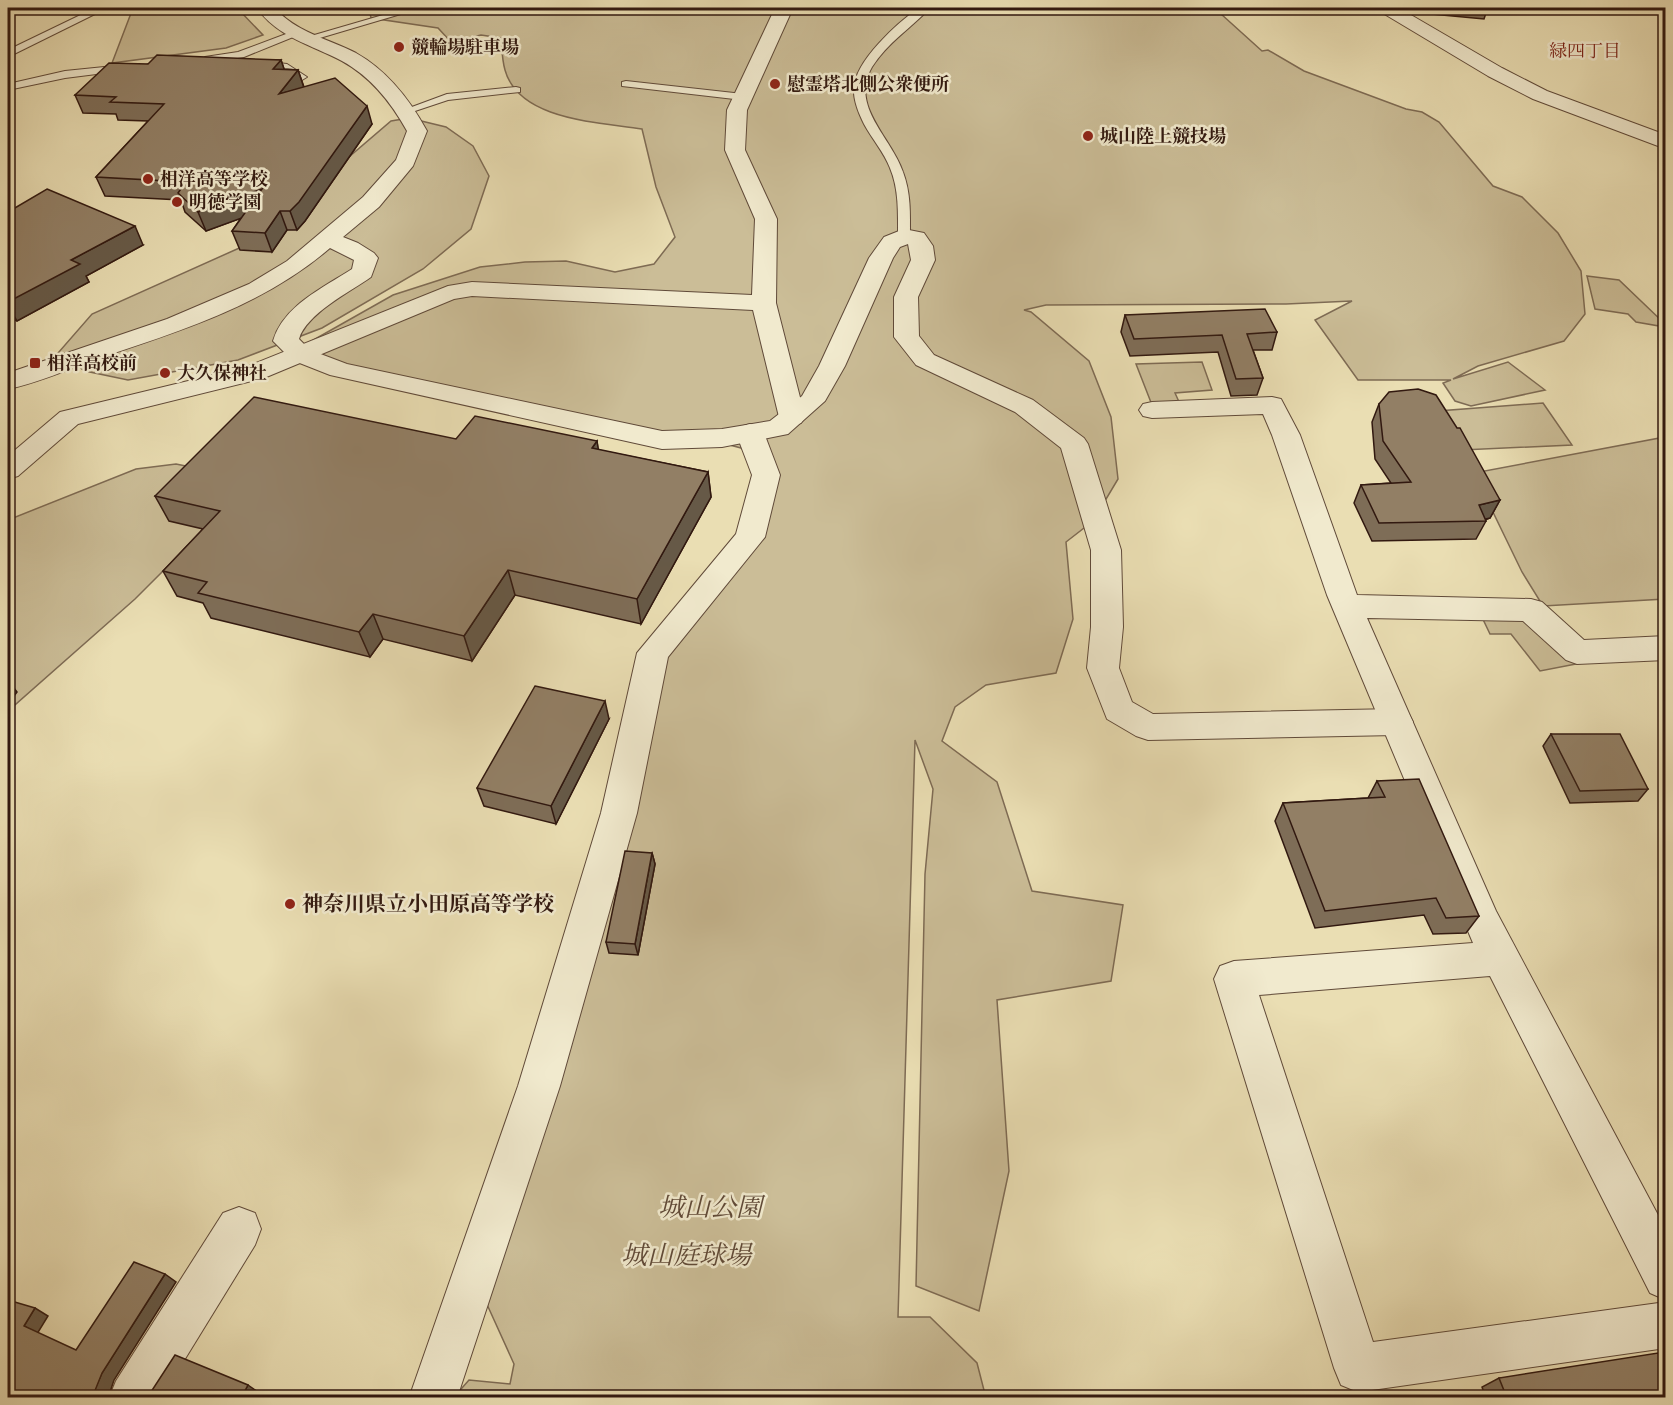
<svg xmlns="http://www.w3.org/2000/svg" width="1673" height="1405" font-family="'Libre Bodoni','Noto Serif JP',serif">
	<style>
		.green { fill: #cbbd97; stroke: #7e6b54; stroke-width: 1.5 }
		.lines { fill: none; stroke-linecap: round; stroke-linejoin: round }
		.service-casing { stroke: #604a39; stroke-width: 2 }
		.minor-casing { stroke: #604a39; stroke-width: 2 }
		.tertiary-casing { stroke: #604a39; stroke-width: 2 }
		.service { fill: #f1eace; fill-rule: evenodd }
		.minor { fill: #f1eace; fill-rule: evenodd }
		.tertiary { fill: #f1eace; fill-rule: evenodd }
		.wall { fill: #7e6d57; stroke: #321910; stroke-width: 1.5 }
		.shaded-wall { fill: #665947; stroke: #321910; stroke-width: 1.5 }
		.building { fill: #927f65; stroke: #321910; stroke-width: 1.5 }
		.poi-dot { fill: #8f2418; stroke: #f1eace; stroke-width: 2 }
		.labels { text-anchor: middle; stroke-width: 5; stroke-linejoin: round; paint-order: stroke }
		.far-poi-label { font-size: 18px; font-weight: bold; fill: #321910; stroke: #f1eace; text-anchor: start }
		.far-neighbourhood-label { font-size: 18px; fill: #7a1f14; stroke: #f1eace }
		.poi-label { font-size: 21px; font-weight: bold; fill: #321910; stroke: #f1eace; text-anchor: start }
		.near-park-label { font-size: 26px; font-style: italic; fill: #604a38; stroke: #f1eace }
	</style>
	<rect width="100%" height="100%" fill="#eadeb3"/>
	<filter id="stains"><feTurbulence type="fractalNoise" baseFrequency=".00333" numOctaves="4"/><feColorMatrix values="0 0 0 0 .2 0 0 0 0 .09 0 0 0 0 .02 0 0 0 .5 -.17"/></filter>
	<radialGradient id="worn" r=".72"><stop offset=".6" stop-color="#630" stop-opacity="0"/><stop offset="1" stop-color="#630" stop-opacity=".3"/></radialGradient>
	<!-- green -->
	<g class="green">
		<polygon points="133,8 239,8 239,10 263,35 226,48 112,63"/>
		<path d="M369,8H1221V14L1262,51L1268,50L1304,71L1406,109L1422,112L1439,122L1493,186L1522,197L1558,233L1581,271L1585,314L1564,341L1478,366L1453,379L1508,362L1545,390L1471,406L1455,401L1443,383L1451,380H1358L1315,320L1352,301L1286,304L1046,305L1024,310L1031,312L1089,361L1111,417L1118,479L1093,521L1066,542L1073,619L1056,673L986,685L955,707L942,741L997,782L1032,891L1123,905L1111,981L997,1000L1009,1171L979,1311L916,1286L925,874L933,789L915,740L898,1317H930L977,1363L986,1398L454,1397L469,1380L510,1384L514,1364L485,1300L662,656L773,478L741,448L684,433L622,428L332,361L301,347L393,295L480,267L525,262L566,261L615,272L654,264L675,237L656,187L642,129C600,122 519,121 505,70C502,60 502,49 501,38L481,35L451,42L438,28L371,18Z"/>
		<polygon points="409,118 446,127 473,146 489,176 471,229 423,269 322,328 238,360 128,380 85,371 58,353 92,314 246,245 391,121"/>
		<polygon points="1587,276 1619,280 1665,324 1665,327 1636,322 1628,314 1595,309"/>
		<polygon points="1202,362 1212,390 1175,393 1180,404 1152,405 1136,364"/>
		<polygon points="1543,403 1572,445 1462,450 1438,411"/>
		<polygon points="1665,437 1665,599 1543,606 1522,572 1474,473"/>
		<polygon points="176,464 210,471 219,492 200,534 135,599 8,711 8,520 136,469"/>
		<polygon points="1480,613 1529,613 1581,663 1540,671 1511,634 1490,634"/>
	</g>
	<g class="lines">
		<defs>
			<g id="service">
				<polygon points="95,8 107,8 8,57 8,50"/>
				<polygon points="407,8 421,8 313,40 304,38"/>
				<path d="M919,8H930C911,28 887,43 872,67C849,106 892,138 903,172C911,193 910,214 910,236L904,240L898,236C898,213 899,189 890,168C884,152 872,139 864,124C859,114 853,100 854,88C855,61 898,22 919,8Z"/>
				<polygon points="294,31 303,33 244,57 205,63 200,60 205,57 238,52"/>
				<polygon points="261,61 287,64 307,77 302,80 281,69 257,66 257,62"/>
				<polygon points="124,65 128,66 128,70 65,78 8,90 8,84 65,71"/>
				<polygon points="626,81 743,94 748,97 743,100 622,86 622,82"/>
				<polygon points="516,87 520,88 520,92 448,100 406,114 401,111 447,94"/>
			</g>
			<g id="minor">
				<polygon points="775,8 793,8 747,110 745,150 777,219 776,303 805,417 801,423 792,425 783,423 779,417 753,310 472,296 454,299 264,378 78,424 18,476 8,479 8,456 60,412 246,367 448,286 472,282 752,295 755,219 725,150 727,110"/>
				<polygon points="1378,8 1399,8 1502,68 1547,91 1666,135 1666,149 1533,99 1488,76 1381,12"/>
				<polygon points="1272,397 1281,399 1300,435 1357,595 1531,599 1542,602 1584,640 1666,636 1666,660 1577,664 1566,660 1523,621 1367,618 1496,911 1666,1230 1666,1300 1650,1293 1490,976 1259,995 1373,1342 1666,1302 1666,1348 1358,1392 1341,1385 1334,1368 1214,979 1220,966 1234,961 1473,943 1327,595 1272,435 1263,414 1152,418 1143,416 1139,410 1143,404 1152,402"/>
				<polygon points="750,424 760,427 764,433 780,475 765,537 668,657 637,813 560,1086 457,1398 409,1398 518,1086 601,813 637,653 736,534 752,475 736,433 740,427"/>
				<polygon points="239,1207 255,1213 261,1229 255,1245 161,1398 109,1398 116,1381 223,1213"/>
			</g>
			<path id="tertiary" d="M257,8H275C295,32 329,39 356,53C388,71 410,100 427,131L413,166L379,207L343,237L358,243L374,253L378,258L371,277C350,292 306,314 299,339L310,350L347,364L662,431L722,429L770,421L802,396L819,366L869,258L884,237L904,229L924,233L933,246L935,260L918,297L919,336L934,355L1033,400L1084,438L1088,444L1121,550L1123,627L1119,668L1132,702L1153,714L1396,709L1408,713L1413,722L1408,731L1396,735L1148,740L1136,736L1107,719L1087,668L1091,627V550L1061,448L1015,412L916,365L894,337V297L911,260L908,244L900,247L893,258L845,366L825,401L788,434L778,436L722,447L662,449L330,375L292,360L273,341C283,306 323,288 352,269L354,260L330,248C264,305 181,331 99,358C69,369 38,383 8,389V373L167,319L249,284L287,261L363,197L396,160L407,131C391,102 371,77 342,61C312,45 277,37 257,8Z"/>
		</defs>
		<!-- service casing -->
		<use href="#service" class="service-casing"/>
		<!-- minor casing -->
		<use href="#minor" class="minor-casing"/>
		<!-- tertiary casing -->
		<use href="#tertiary" class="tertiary-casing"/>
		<!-- service -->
		<use href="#service" class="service"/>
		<!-- minor -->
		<use href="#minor" class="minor"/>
		<!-- tertiary -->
		<use href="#tertiary" class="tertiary"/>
	</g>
	<!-- wall -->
	<g class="wall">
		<polygon points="1418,8 1479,8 1486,13 1484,19 1421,13"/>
		<polygon points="281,60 284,69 298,70 304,87 372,124 305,221 297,230 287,230 272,252 240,250 232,231 241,218 206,231 185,212 181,200 105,196 96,177 148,121 118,120 116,114 83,113 75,95 148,64"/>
		<polygon points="8,212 143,245 86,276 89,282 17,321 8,317"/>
		<polygon points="1125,315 1277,332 1272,350 1253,350 1263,378 1257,395 1231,396 1218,352 1130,356 1121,332"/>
		<polygon points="1379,404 1500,500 1490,518 1485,520 1486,521 1476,539 1372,541 1354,503 1361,485 1391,483 1375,459 1372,422"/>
		<polygon points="456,439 597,441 598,450 708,472 711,497 641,624 515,595 472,661 383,639 370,657 211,618 203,603 177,596 163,571 203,529 169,521 155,496"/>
		<polygon points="609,719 556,824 484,806 477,788"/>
		<polygon points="1551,734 1648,789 1638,801 1570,803 1543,746"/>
		<polygon points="1377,781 1479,916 1466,933 1433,934 1424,915 1315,928 1275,821 1283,803 1368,798"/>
		<polygon points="652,853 655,864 638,955 609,953 606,942"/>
		<polygon points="1499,1378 1665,1398 1486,1398 1482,1387"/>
	</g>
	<!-- shaded-wall -->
	<g class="shaded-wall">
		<polygon points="367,8 379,8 368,11"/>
		<polygon points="281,60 287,78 273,69"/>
		<polygon points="298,70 304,88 279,94"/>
		<polygon points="367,106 372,124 305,221 297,230 290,211"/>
		<polygon points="262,189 269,208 206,231 198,212"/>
		<polygon points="280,211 287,230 272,252 265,233"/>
		<polygon points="135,226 143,245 86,276 89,282 17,321 8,305 8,302 71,260"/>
		<polygon points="597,441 601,466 592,448"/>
		<polygon points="708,472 711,497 641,624 637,599"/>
		<polygon points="1500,500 1490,518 1477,521 1479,505"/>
		<polygon points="508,570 515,595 472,661 464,636"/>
		<polygon points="373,614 383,639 370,657 359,632"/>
		<polygon points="8,680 17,692 8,704"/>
		<polygon points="605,701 609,719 556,824 551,806"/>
		<polygon points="652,853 655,864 638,955 635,944"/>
		<polygon points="165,1274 176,1282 114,1380 108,1398 91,1398 102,1373"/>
		<polygon points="35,1308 48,1316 37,1334 24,1326"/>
		<polygon points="248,1385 258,1392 255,1398 241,1398"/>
	</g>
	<!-- building -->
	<g class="building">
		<polygon points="1425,8 1479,8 1486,13"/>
		<polygon points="157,55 281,60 273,69 298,70 279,94 335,78 367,106 299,202 290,211 280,211 265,233 232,231 262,189 198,212 178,193 186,182 96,177 164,104 110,102 116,97 75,95 109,63 148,64"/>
		<polygon points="47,189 135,226 71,260 80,264 8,302 8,212"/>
		<polygon points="1265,309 1277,332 1247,334 1263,378 1236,379 1222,335 1134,339 1125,315"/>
		<polygon points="1418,389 1436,395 1457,428 1460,428 1500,500 1479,505 1486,521 1379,523 1361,485 1411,482 1383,441 1379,404 1389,392"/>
		<polygon points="254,397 456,439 475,416 597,441 592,448 708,472 637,599 508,570 464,636 373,614 359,632 198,593 207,582 163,571 220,511 155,496"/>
		<polygon points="535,686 605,701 551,806 477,788"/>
		<polygon points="1551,734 1620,734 1648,789 1580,791"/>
		<polygon points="1419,779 1479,916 1446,918 1436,898 1325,911 1283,803 1385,797 1377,781"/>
		<polygon points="625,851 652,853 635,944 606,942"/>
		<polygon points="134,1262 165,1274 102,1373 94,1393 91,1398 8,1398 8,1300 35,1308 24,1326 76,1350"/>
		<polygon points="1658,1353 1665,1369 1665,1398 1507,1398 1499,1378"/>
		<polygon points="175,1355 248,1385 241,1398 147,1398"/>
	</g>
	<!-- markers -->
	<g class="poi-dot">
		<circle cx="399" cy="47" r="6"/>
		<circle cx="775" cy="84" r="6"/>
		<circle cx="1088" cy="136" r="6"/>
		<circle cx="148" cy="179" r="6"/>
		<circle cx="177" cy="202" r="6"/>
		<rect x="29" y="357" width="12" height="12" rx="3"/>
		<circle cx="165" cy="373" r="6"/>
		<circle cx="290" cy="904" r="6"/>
	</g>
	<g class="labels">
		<!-- far-poi labels -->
		<g class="far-poi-label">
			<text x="411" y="53">競輪場駐車場</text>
			<text x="787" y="90">慰霊塔北側公衆便所</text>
			<text x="1100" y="142">城山陸上競技場</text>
			<text x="160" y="185">相洋高等学校</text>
			<text x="189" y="208">明徳学園</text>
			<text x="47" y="369">相洋高校前</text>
			<text x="177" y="379">大久保神社</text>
		</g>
		<!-- far-neighbourhood labels -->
		<g class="far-neighbourhood-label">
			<text x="1585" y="57">緑四丁目</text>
		</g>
		<!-- poi labels -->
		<g class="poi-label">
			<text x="302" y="911">神奈川県立小田原高等学校</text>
		</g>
		<!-- near-park labels -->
		<g class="near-park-label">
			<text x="710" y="1216">城山公園</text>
			<text x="686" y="1264">城山庭球場</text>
		</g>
	</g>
	<!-- margin -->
	<rect width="1673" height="1405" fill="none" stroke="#eadeb3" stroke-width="30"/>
	<rect x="9" y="9" width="1655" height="1387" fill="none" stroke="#321910" stroke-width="3"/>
	<rect x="15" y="15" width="1643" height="1375" fill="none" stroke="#321910" stroke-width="1.5"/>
	<rect width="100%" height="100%" filter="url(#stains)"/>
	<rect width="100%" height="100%" fill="url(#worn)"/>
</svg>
